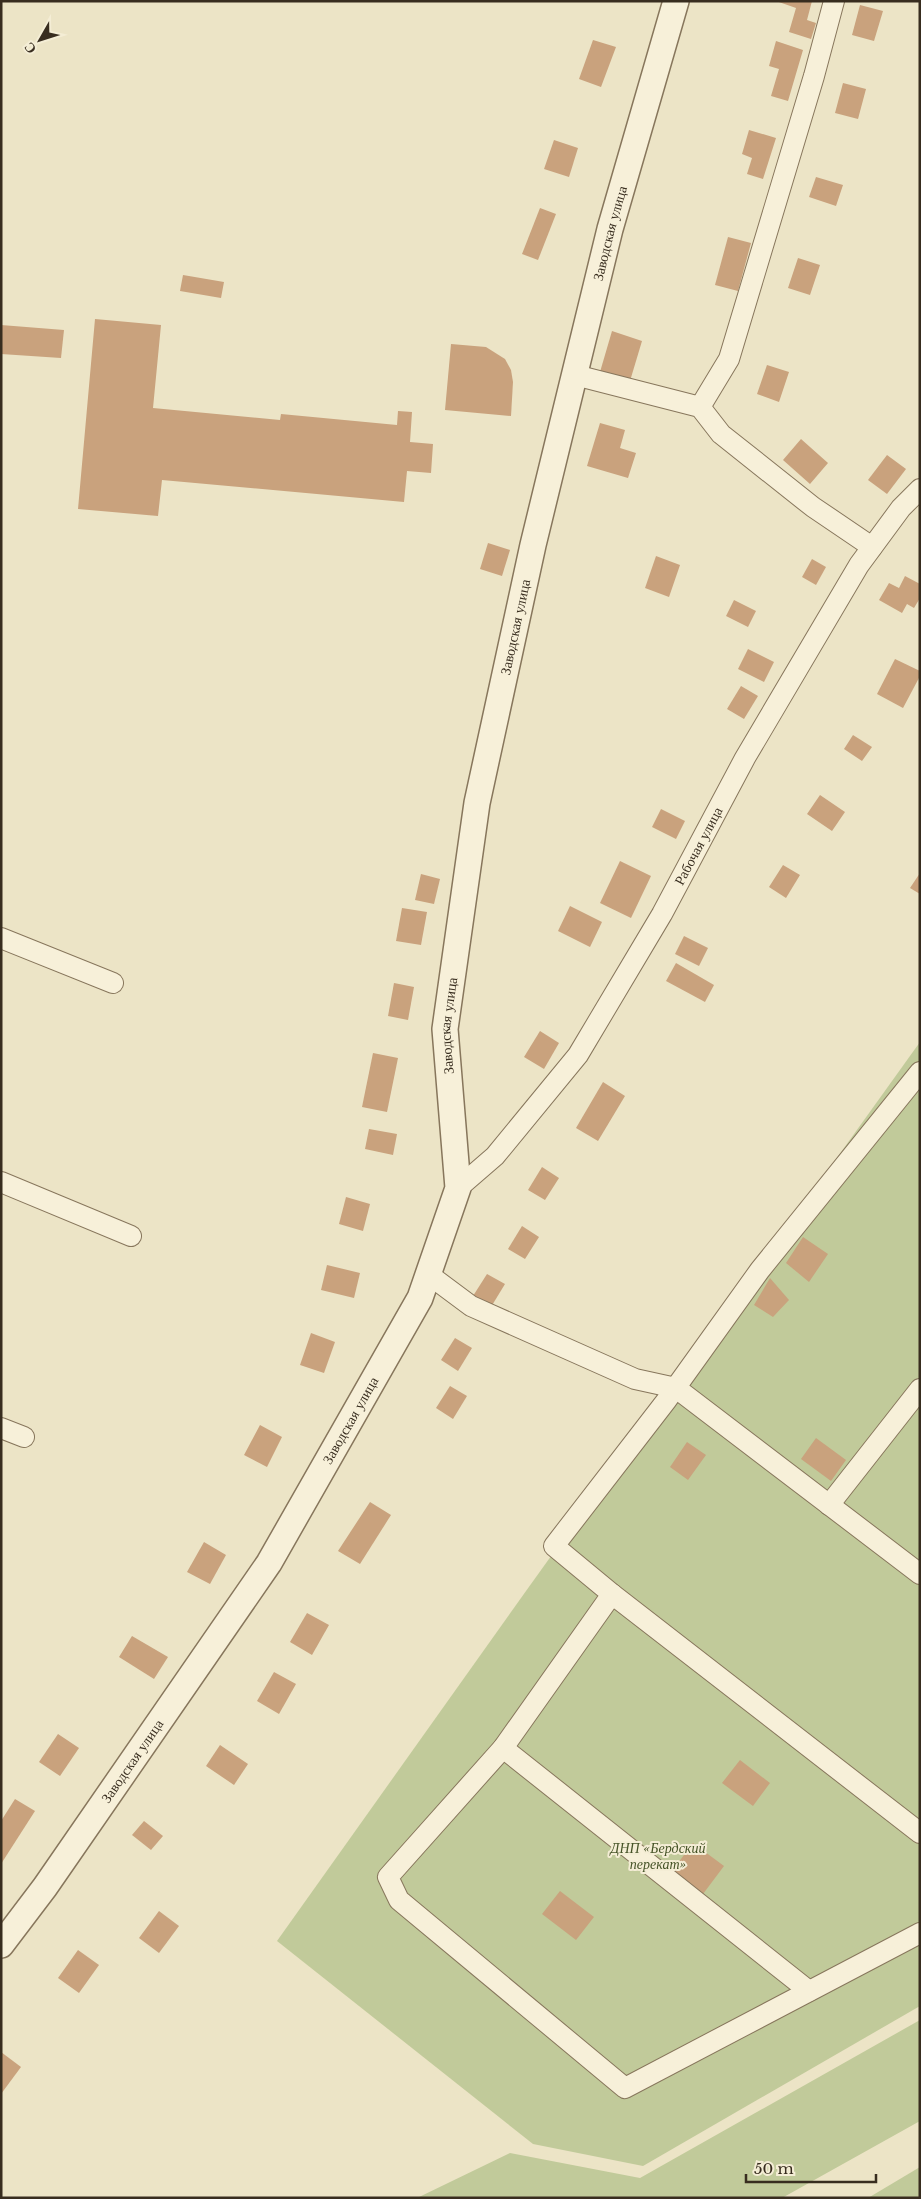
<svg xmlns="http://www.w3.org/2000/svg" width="921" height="2199" font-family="'Libre Baskerville',serif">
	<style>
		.green { fill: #c1ca9a }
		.building { fill: #c9a27d }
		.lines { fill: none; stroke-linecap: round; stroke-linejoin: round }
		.minor-casing { stroke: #87765c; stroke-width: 22 }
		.tertiary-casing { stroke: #87765c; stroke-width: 28 }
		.minor { stroke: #f7f0d9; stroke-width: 20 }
		.tertiary { stroke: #f7f0d9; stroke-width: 25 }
		.labels { text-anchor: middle; stroke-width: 4; stroke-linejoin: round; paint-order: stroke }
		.street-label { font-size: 14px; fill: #382d1f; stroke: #f4edd5 }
		.park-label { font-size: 14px; font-style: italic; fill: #455327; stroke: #f4edd5 }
	</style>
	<rect width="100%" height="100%" fill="#ece4c6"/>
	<!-- green -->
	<g class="green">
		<polygon points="920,1042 920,2006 643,2166 533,2144 277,1941 526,1591"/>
		<polygon points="920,2020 920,2121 782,2198 417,2198 510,2153 640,2178"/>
		<polygon points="920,2167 920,2198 868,2198"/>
	</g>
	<!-- building -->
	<g class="building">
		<polygon points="776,1 812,1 807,20 816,23 811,39 789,32 796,8"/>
		<polygon points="860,5 883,11 874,41 852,35"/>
		<polygon points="593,40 616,47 601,87 579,79"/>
		<polygon points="776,41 803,50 788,101 771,96 779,69 769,66"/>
		<polygon points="843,83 866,89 858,119 835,113"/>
		<polygon points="749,130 776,138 763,179 747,174 752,158 742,154"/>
		<polygon points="554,140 578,148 569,177 544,169"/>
		<polygon points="816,177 843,185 836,206 809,197"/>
		<polygon points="540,208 556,214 538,260 522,254"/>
		<polygon points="728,237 751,243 738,291 715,285"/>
		<polygon points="798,258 820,265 810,295 788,288"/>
		<polygon points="183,275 224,282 221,298 180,291"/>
		<polygon points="95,319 161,325 153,408 280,420 281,414 397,425 398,411 412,412 410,442 433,444 431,473 407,471 404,502 162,480 158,516 78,509"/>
		<polygon points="1,325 64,330 61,358 1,354"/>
		<polygon points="612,331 642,341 630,381 600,372"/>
		<polygon points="451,344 486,347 505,359 511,370 513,382 511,416 445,410"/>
		<polygon points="767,365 789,372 779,402 757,394"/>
		<polygon points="600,423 625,430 620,448 636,453 628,478 587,466"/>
		<polygon points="801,439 828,463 810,484 783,460"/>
		<polygon points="887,455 906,469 887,494 868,480"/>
		<polygon points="488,543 510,550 502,576 480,569"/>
		<polygon points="656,556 680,565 669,597 645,588"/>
		<polygon points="812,559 826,567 816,585 802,577"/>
		<polygon points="905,576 920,584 920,598 914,608 907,604 902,613 879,600 889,583 899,588"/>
		<polygon points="734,600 756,611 748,627 726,616"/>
		<polygon points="748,649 774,662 764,682 738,669"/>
		<polygon points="895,659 920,671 920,676 903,708 877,694"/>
		<polygon points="741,686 758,696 744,719 727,709"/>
		<polygon points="853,735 872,747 862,761 844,749"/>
		<polygon points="820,795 845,812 832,831 807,814"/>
		<polygon points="661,809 685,821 676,839 652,827"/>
		<polygon points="620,861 651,876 631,918 600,903"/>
		<polygon points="783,865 800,875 786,898 769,887"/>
		<polygon points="920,873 920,894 910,888"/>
		<polygon points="421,874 440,879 434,904 415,900"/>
		<polygon points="570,906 602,922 590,947 558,931"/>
		<polygon points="402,908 427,912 421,945 396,941"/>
		<polygon points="684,936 708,948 699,966 675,954"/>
		<polygon points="676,963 714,985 705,1002 666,981"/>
		<polygon points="394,983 414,987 408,1020 388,1016"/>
		<polygon points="540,1031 559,1043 544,1069 524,1057"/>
		<polygon points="373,1053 398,1058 387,1112 362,1107"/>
		<polygon points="603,1082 625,1096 598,1141 576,1128"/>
		<polygon points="369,1129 397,1134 393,1155 365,1149"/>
		<polygon points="542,1167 559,1178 545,1200 528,1190"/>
		<polygon points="346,1197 370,1204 363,1231 339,1224"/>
		<polygon points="522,1226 539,1237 525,1259 508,1249"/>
		<polygon points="803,1237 828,1254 809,1282 786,1263"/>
		<polygon points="327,1265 360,1273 354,1298 321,1290"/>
		<polygon points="487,1274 505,1284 491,1307 473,1296"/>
		<polygon points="770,1278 789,1300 773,1317 754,1305"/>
		<polygon points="311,1333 335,1342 324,1373 300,1365"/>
		<polygon points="455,1338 472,1348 458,1371 441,1360"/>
		<polygon points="450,1386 467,1396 453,1419 436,1408"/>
		<polygon points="260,1425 282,1437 267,1467 244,1455"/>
		<polygon points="816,1438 846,1460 831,1481 801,1459"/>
		<polygon points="687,1442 706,1455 688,1480 670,1467"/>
		<polygon points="370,1502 391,1515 360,1564 338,1551"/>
		<polygon points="204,1542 226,1555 210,1584 187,1572"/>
		<polygon points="307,1613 329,1625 312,1655 290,1642"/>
		<polygon points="132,1636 168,1657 154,1679 119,1657"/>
		<polygon points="274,1672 296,1684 279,1714 257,1701"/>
		<polygon points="58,1734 79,1748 60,1776 39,1762"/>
		<polygon points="220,1745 248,1764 234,1785 206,1766"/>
		<polygon points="740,1760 770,1783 753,1806 722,1783"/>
		<polygon points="15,1799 35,1811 1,1864 1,1821"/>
		<polygon points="144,1821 163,1836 151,1850 132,1835"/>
		<polygon points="693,1843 724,1866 703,1894 672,1871"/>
		<polygon points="560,1891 594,1917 576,1940 542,1914"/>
		<polygon points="159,1911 179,1926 159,1953 139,1938"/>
		<polygon points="78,1950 99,1965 79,1993 58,1978"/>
		<polygon points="1,2052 21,2067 1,2094"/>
	</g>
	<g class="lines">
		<defs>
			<g id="minor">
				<polyline points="575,375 700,407 721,434 813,507 872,547"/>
				<polyline points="700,407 729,359 814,76 834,1"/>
				<polyline points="1,938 113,983"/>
				<polyline points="920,1072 760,1270 666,1401 554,1546 612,1594 503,1748 388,1877 399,1900 625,2088 920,1933"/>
				<polyline points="1,1182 131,1236"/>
				<path id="s1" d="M458,1188L495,1156L578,1055L662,914L745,758L859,565L901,508L920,489"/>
				<polyline points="428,1274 471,1306 635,1379 676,1388 920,1574"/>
				<polyline points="1,1428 24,1437"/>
				<polyline points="829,1505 920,1389"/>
				<polyline points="612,1594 920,1833"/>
				<polyline points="503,1748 809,1991"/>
			</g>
			<g id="tertiary">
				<path id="s2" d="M1,1945L45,1887L269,1563L420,1298L458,1188L445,1029L477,803L533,545L610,229L676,1"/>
			</g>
		</defs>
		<!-- minor casing -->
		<use href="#minor" class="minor-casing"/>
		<!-- tertiary casing -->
		<use href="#tertiary" class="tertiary-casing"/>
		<!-- minor -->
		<use href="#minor" class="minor"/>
		<!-- tertiary -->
		<use href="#tertiary" class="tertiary"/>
	</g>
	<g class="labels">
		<!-- street labels -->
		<g class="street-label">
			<text dy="5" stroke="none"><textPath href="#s2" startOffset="1861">Заводская улица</textPath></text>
			<text dy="5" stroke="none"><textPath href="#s2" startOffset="1456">Заводская улица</textPath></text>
			<text dy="5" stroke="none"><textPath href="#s1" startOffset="421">Рабочая улица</textPath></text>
			<text dy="5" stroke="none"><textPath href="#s2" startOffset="1051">Заводская улица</textPath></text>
			<text dy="5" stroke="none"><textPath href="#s2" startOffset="631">Заводская улица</textPath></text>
			<text dy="5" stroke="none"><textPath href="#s2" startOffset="226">Заводская улица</textPath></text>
		</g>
		<!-- park labels -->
		<g class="park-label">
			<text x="658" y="1853">ДНП «Бердский<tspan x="658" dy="16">перекат»</tspan></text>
		</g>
	</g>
	<!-- border -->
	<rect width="921" height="2199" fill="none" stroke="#382d1f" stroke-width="5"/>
	<!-- north arrow -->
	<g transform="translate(40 40) rotate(231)" stroke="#f4edd5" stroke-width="4" paint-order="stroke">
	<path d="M0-4L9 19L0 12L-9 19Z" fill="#382d1f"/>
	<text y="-8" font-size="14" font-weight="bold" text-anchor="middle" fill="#382d1f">С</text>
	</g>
	<!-- scale -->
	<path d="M746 2174v8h130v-8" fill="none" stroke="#382d1f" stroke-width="2.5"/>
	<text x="754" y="2174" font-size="15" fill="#382d1f" stroke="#f4edd5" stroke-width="4" paint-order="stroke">50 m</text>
</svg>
